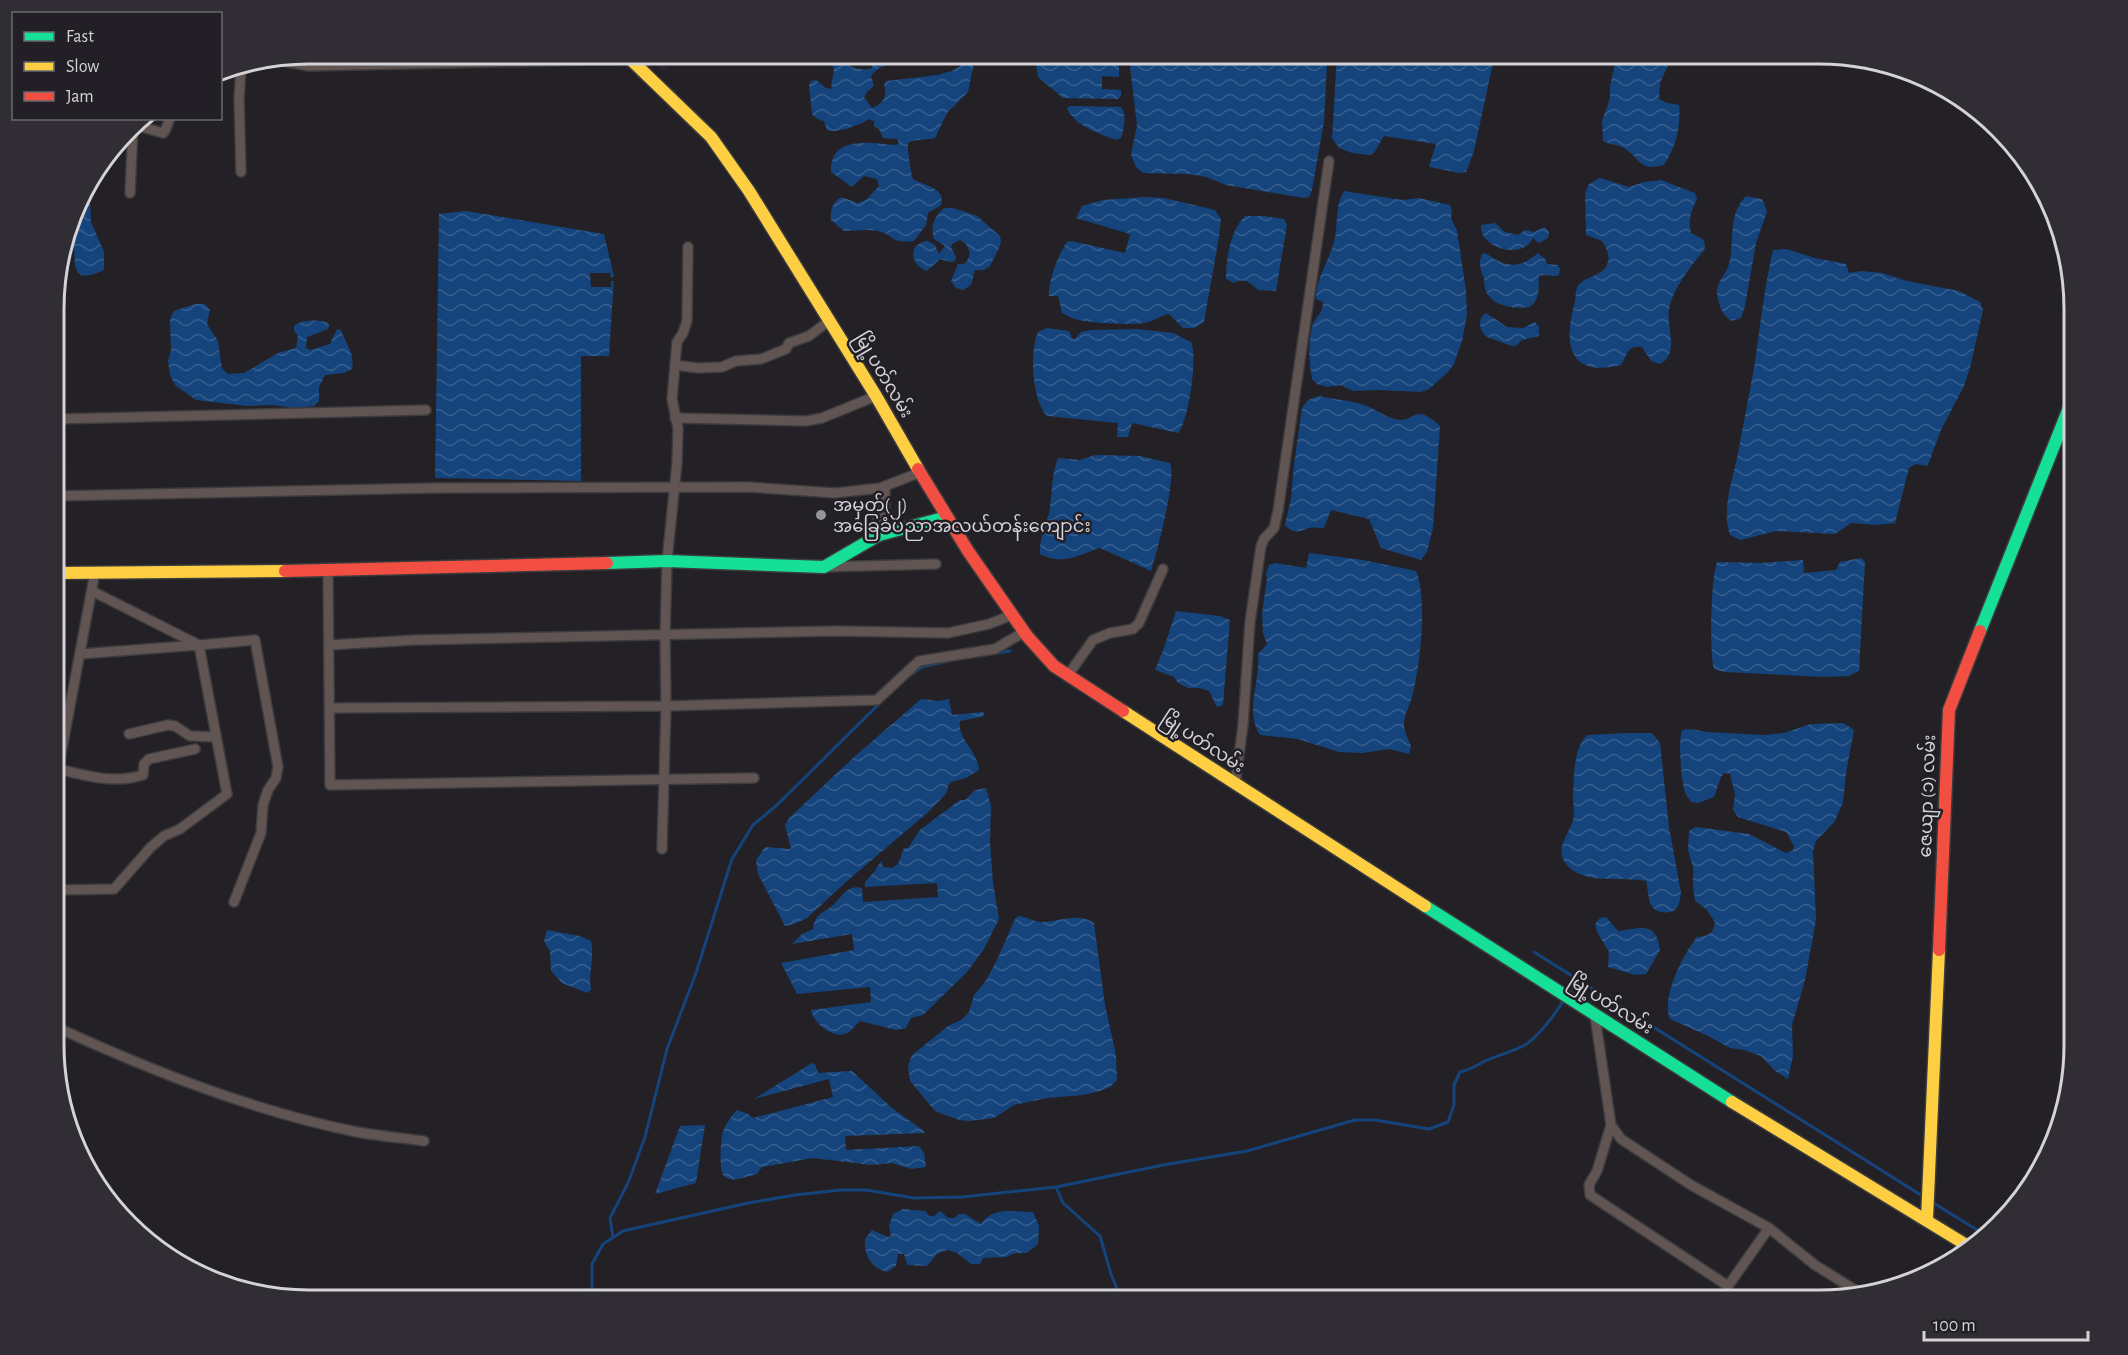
<svg xmlns="http://www.w3.org/2000/svg" width="2128" height="1355" font-family="'Alegreya Sans','Noto Sans Myanmar',sans-serif">
	<style>
		.education { fill: #2b2433 }
		.water { fill: url(#water-waves) }
		.pier { fill: #232125 }
		.lines { fill: none; stroke-linecap: round; stroke-linejoin: round }
		.stream { stroke: #15447c; stroke-width: 3 }
		.street-casing { stroke: #3c3b3d; stroke-width: 12 }
		.fast-casing { stroke: #3c3b3d; stroke-width: 15 }
		.slow-casing { stroke: #3c3b3d; stroke-width: 15 }
		.jam-casing { stroke: #3c3b3d; stroke-width: 15 }
		.street { stroke: #605553; stroke-width: 9 }
		.fast { stroke: #16e098; stroke-width: 12 }
		.slow { stroke: #ffcf43; stroke-width: 12 }
		.jam { stroke: #f24e42; stroke-width: 12 }
		.poi-dot { fill: #979599; stroke: #222026; stroke-width: 2 }
		.labels { text-anchor: middle; stroke-width: 5; stroke-linejoin: round; paint-order: stroke }
		.street-label { font-size: 18px; fill: #d5d3d7; stroke: #222026 }
		.poi-label { font-size: 18px; fill: #d5d3d7; stroke: #222026; text-anchor: start }
		.rim { fill: none; stroke: #d5d3d7; stroke-width: 3 }
	</style>
	<defs>
		<pattern id="water-waves" width="16" height="10" patternUnits="userSpaceOnUse" patternTransform="scale(1.5)"><rect width="16" height="10" fill="#15447c"/><path d="M0 5q4-4 8 0t8 0" fill="none" stroke="#365e8e"/></pattern>
	</defs>
	<rect width="100%" height="100%" fill="#232125"/>
	<!-- education -->
	<polygon class="education" points="643,54 678,54 664,72"/>
	<!-- water -->
	<g class="water">
		<path d="M822,54H848L847,64C852,69 866,71 872,68V61L868,54H949C940,58 931,62 921,62C904,64 882,60 871,76L874,86L867,92L864,97L872,108C883,104 888,96 884,85L886,81L937,75L952,71L968,61L974,63L968,92L947,113L935,138C925,141 916,138 908,143C907,148 911,174 913,179C924,186 946,187 941,205L928,213L926,225L914,241C890,244 895,235 878,231C866,229 855,231 844,231L831,220C830,209 832,204 841,197L858,203L866,200L879,186L877,179L864,176L852,187L831,172C830,134 871,143 896,145L899,143L897,139L883,138L879,129L874,126V121L869,119C860,125 837,134 827,130L824,121L817,119L812,114L809,85L811,81L816,80L826,88L831,89L834,67L825,62Z"/>
		<polygon points="1037,54 1065,54 1065,61 1119,61 1119,77 1102,76 1102,89 1121,90 1121,96 1118,99 1063,98 1038,77 1036,65"/>
		<polygon points="1129,54 1268,54 1316,59 1316,64 1327,64 1324,121 1312,190 1309,197 1304,198 1226,185 1206,177 1189,174 1143,173 1136,167 1131,155 1137,125 1130,68 1133,60"/>
		<polygon points="1337,54 1495,54 1474,151 1466,172 1460,173 1429,167 1436,144 1384,136 1374,153 1370,155 1352,153 1339,148 1332,138"/>
		<path d="M1617,54H1673L1660,83L1659,99L1667,103L1679,105C1681,126 1676,147 1664,165C1637,172 1641,157 1622,147C1616,144 1609,145 1603,141L1602,121L1610,98V86Z"/>
		<path d="M1070,106L1121,107C1127,115 1124,129 1121,138L1117,140C1101,135 1073,125 1067,108Z"/>
		<path d="M1600,178L1629,187L1644,182L1661,180L1695,193L1697,199C1691,211 1688,219 1691,233L1704,240L1705,249C1692,265 1673,288 1669,309C1666,327 1680,354 1660,364L1651,361L1642,347C1625,346 1629,353 1621,365C1568,378 1563,343 1575,302C1576,298 1575,292 1577,288C1582,275 1604,278 1608,262C1610,255 1606,247 1602,241L1586,235L1585,193L1589,184Z"/>
		<path d="M1344,191L1402,200L1419,198L1450,205L1452,212L1451,218L1457,231L1466,290L1467,315L1462,341L1454,364L1448,372L1429,389L1421,392L1379,390L1353,391L1340,385L1327,387L1317,384L1312,379C1309,362 1308,344 1312,327C1315,316 1323,314 1323,302L1316,299C1316,276 1331,259 1335,237C1338,222 1335,205 1344,191Z"/>
		<path d="M1746,196L1762,199L1767,212L1756,243L1745,306L1741,318L1731,321C1722,314 1718,304 1717,293C1717,281 1724,277 1728,267C1736,243 1726,217 1746,196Z"/>
		<path d="M1146,197L1164,198L1215,210L1221,219L1219,237L1204,322L1194,328H1183L1169,314C1161,315 1156,320 1148,322C1134,326 1089,323 1075,319C1071,318 1066,315 1062,313L1058,296H1049C1048,281 1058,255 1067,242L1071,241L1125,253L1130,234L1076,218L1082,206L1103,200Z"/>
		<path d="M85,199L90,203L91,222L104,252V270C72,285 75,268 74,244C74,238 71,231 72,225C73,217 77,209 79,202Z"/>
		<path d="M944,208H953L977,216L1000,236L1001,242L999,248L990,266L984,270H975L971,285L963,290L956,288L951,281L958,264H964C973,256 970,245 960,240L952,244L951,247L956,257L955,261L950,262L940,259L927,271C910,265 907,243 928,241L935,245L939,254L945,246L934,239C930,226 934,217 944,208Z"/>
		<polygon points="466,211 604,234 614,277 609,356 581,356 581,481 435,478 439,214"/>
		<path d="M1245,216H1264L1284,219L1287,225L1276,291L1258,290C1250,283 1245,277 1234,283L1226,279C1226,259 1230,231 1245,216Z"/>
		<path d="M1495,223L1505,232L1518,235L1525,230L1534,232L1545,227L1549,232L1548,238L1539,243L1533,238C1523,261 1479,248 1481,225Z"/>
		<path d="M1786,249L1815,258L1846,264L1849,273L1861,271L1882,273L1907,281L1959,291L1980,302L1983,310L1970,368L1964,386L1941,430L1929,462L1927,466L1916,464L1909,468L1895,523L1877,525L1851,523L1835,534L1776,531L1740,540L1730,535C1721,509 1733,479 1738,453C1743,425 1749,396 1754,368C1760,328 1764,289 1773,250Z"/>
		<path d="M1483,253C1489,254 1491,257 1496,260C1513,269 1525,264 1538,253L1545,259L1547,264L1558,265L1560,269L1559,275C1552,278 1547,273 1539,276C1538,287 1541,298 1530,307C1515,309 1491,307 1485,289C1484,285 1485,280 1483,276C1480,267 1478,261 1483,253Z"/>
		<path d="M195,304H205L210,310L207,324L218,341L222,368L228,374L244,373L278,353L296,348L298,335L294,331V326C302,319 317,320 327,322L329,325L328,329L307,337L306,348L310,350L330,344L337,329L341,330C346,345 355,353 352,369L344,373L325,375L319,387V401L314,406L294,408L272,405L247,406L196,400L175,385L170,375L168,361L171,350L170,319L174,311Z"/>
		<path d="M1486,313L1507,327L1523,328L1535,322L1539,327V336C1533,338 1526,338 1521,341C1516,345 1520,345 1513,346C1511,346 1490,338 1487,337C1479,331 1477,318 1486,313Z"/>
		<path d="M1047,328L1069,331L1072,338L1075,339L1081,332L1091,330L1137,329L1173,333L1191,342C1198,355 1189,422 1178,433L1132,423L1128,437H1117L1118,423L1047,416C1032,401 1029,351 1038,332Z"/>
		<path d="M1319,396C1332,399 1347,400 1361,404C1373,407 1382,416 1395,419C1415,425 1412,400 1440,426L1433,528L1427,552L1421,560L1381,548L1369,519L1331,510L1324,528C1319,528 1313,527 1309,528C1299,532 1293,534 1285,525L1291,498L1294,464L1302,408L1308,400Z"/>
		<path d="M1095,455L1140,456L1170,463C1177,476 1157,553 1151,571L1100,548C1077,555 1064,566 1040,554C1039,537 1048,523 1050,507C1052,491 1052,473 1058,458L1080,460Z"/>
		<path d="M1309,553L1363,560L1416,571C1428,599 1420,667 1412,697C1410,705 1404,715 1404,724C1404,731 1408,739 1411,746L1409,754L1389,749L1362,753L1339,752L1298,739L1260,735C1244,710 1261,681 1258,654L1267,644L1263,633L1262,614L1267,578L1266,574L1269,565L1275,563L1306,568Z"/>
		<path d="M1861,558L1865,562L1859,671L1849,676L1825,677L1725,672L1714,669C1709,653 1711,577 1717,562L1760,563L1803,560L1804,573L1836,570L1840,562Z"/>
		<polygon points="1176,611 1220,616 1230,620 1223,705 1217,707 1209,691 1199,688 1188,688 1178,683 1174,677 1155,670 1164,648"/>
		<path d="M921,699L939,701L949,699L952,715L983,712L985,716L960,721C957,739 977,749 979,770L966,778L951,782L948,786L946,794L926,814L847,881L807,918L794,924L785,926L758,874L756,860L765,847L791,849L785,825L790,817L854,757Z"/>
		<path d="M1843,723L1854,730L1846,773L1843,802L1835,821L1816,841L1813,851L1816,920L1805,980L1792,1025L1793,1056L1788,1079L1775,1071L1761,1056L1744,1050L1730,1048L1706,1035L1670,1019C1661,997 1683,955 1697,937C1709,936 1713,934 1715,922L1706,909L1695,901L1693,886V867L1688,850L1689,831L1696,827L1749,834L1786,853L1793,850L1794,846L1786,832L1738,817L1733,810L1735,794L1730,774L1724,773L1721,777L1714,797L1698,803L1692,802C1690,800 1688,798 1686,795C1681,784 1678,741 1682,730L1690,729L1707,732L1764,735L1784,733L1811,724Z"/>
		<path d="M1626,733H1652L1660,743L1669,827L1681,893C1680,898 1680,903 1677,908C1671,915 1656,914 1651,905C1648,899 1648,888 1646,881C1623,876 1583,886 1566,864C1554,848 1569,835 1573,820C1575,813 1573,804 1573,797C1574,777 1573,749 1587,735Z"/>
		<path d="M986,788L991,806L990,842L993,883L999,919L984,949L967,972L923,1015L911,1018L906,1028L896,1030L860,1021C854,1025 852,1032 845,1034C831,1038 813,1022 811,1010L871,1002L870,987L797,994L781,963L854,950L852,934L792,944L802,934L813,929C815,912 824,914 834,904C843,895 848,884 862,888L863,902L938,897L937,883L865,887V882L875,871L881,861L883,867L892,868L898,864L904,848H908L920,830L960,800H965L975,790Z"/>
		<path d="M1018,916C1026,916 1033,922 1042,922C1060,922 1078,912 1094,923L1105,1005L1116,1055L1117,1080L1110,1087L1100,1091L1083,1095L1047,1098L1014,1105L994,1118L969,1121L959,1120L935,1111L910,1081L908,1066L912,1055L948,1026L961,1020L969,1012L974,995L985,982L996,962L1015,919Z"/>
		<path d="M1606,917L1618,931C1642,928 1656,921 1660,950L1646,974L1635,975L1608,967L1609,952L1597,932L1595,924L1600,918Z"/>
		<path d="M547,930L580,936L591,941C595,958 588,973 591,990L587,993L562,983L551,971L550,952L544,941Z"/>
		<path d="M812,1063L815,1064L818,1073L852,1071L892,1108L924,1131V1133L845,1136L846,1150L919,1146L924,1153L926,1167L911,1169L892,1163L872,1165L813,1158L762,1167L757,1174C748,1176 732,1183 725,1177C718,1172 721,1143 722,1135C724,1126 731,1116 737,1110L748,1114L753,1118L833,1097L829,1079L754,1099Z"/>
		<polygon points="705,1125 696,1183 655,1194 680,1126"/>
		<path d="M903,1209L925,1211L929,1216H934L940,1211L948,1218H954L959,1214H965L981,1224C992,1206 1015,1212 1033,1212L1039,1226L1038,1244L1027,1253H1015L1006,1257L983,1258L980,1264H971L957,1253L947,1250L937,1254L927,1266L907,1265L904,1254H898L896,1266L887,1272C870,1267 864,1255 865,1239L872,1230L888,1237L891,1236L889,1226L893,1214Z"/>
	</g>
	<!-- pier -->
	<polygon class="pier" points="590,273 610,273 611,277 614,277 614,281 611,281 611,287 591,287"/>
	<g class="lines">
		<!-- stream -->
		<g class="stream">
			<polyline points="997,653 1010,651"/>
			<polyline points="908,677 922,667 949,661"/>
			<polyline points="1534,952 1924,1197"/>
			<polyline points="1568,992 1575,979"/>
			<polyline points="1056,1187 1063,1203 1100,1236 1111,1274 1122,1301"/>
			<polyline points="1932,1202 1982,1233"/>
			<polyline points="613,1237 610,1218 628,1183 645,1137 667,1049 696,973 732,859 753,825 777,805 881,702"/>
			<path d="M592,1301V1264L603,1244L623,1231L748,1203L795,1195L841,1190H866L914,1198L962,1197L1056,1187L1163,1165L1247,1151L1355,1120H1375L1429,1129L1448,1122L1454,1105V1085L1460,1072C1470,1070 1476,1066 1485,1061C1498,1055 1512,1052 1525,1045C1539,1036 1557,1012 1565,998"/>
		</g>
		<defs>
			<g id="street">
				<polyline points="278,60 309,66 630,59"/>
				<polyline points="241,68 239,99 241,172"/>
				<polyline points="135,125 163,133 165,131 170,118"/>
				<polyline points="130,193 133,128"/>
				<polyline points="675,365 698,368 722,367 736,361 761,359 786,349 789,343 809,336 830,320"/>
				<polyline points="675,418 806,421 822,418 876,396"/>
				<polyline points="56,419 426,410"/>
				<polyline points="56,496 434,488 748,487 835,493 880,488 921,472"/>
				<polyline points="879,535 877,522 885,506 885,486"/>
				<polyline points="824,567 936,564"/>
				<polyline points="328,571 330,785 754,778"/>
				<polyline points="92,591 199,645 255,640 278,767 276,778 268,790 263,805 261,833 234,902"/>
				<polyline points="329,645 415,640 837,631 948,633 989,624 1012,615"/>
				<polyline points="1068,675 1093,640 1110,633 1133,629 1139,623 1163,569"/>
				<polyline points="330,708 666,706 877,700 919,661 995,649 1024,632"/>
				<polyline points="129,734 168,725 175,726 190,736 216,737"/>
				<path d="M59,769C86,776 115,784 143,775L144,764L149,759L195,749"/>
				<polyline points="56,781 95,572"/>
				<polyline points="1235,785 1243,725 1250,622 1261,546 1264,539 1274,528 1278,511 1329,161"/>
				<polyline points="662,849 666,706 665,636 667,561 677,463 678,428 672,399 677,342 683,333 687,321 688,247"/>
				<polyline points="56,890 114,889 151,847 164,836 180,829 227,794 199,645 80,654"/>
				<polyline points="1595,1016 1611,1125 1597,1171 1589,1185 1590,1195 1728,1286 1769,1228"/>
				<path d="M56,1027C152,1071 253,1111 357,1132C379,1136 402,1138 424,1141"/>
				<polyline points="1611,1125 1621,1139 1691,1185 1769,1228 1815,1265 1860,1293"/>
			</g>
			<g id="fast">
				<polyline points="607,563 667,561 824,567 879,535 947,517"/>
				<polyline points="1980,631 2073,398"/>
				<polyline points="1425,906 1732,1102"/>
			</g>
			<g id="slow">
				<polyline points="625,54 711,137 749,191 876,396 918,469"/>
				<polyline points="56,573 285,571"/>
				<polyline points="1123,711 1425,906"/>
				<polyline points="1732,1102 1968,1246"/>
				<polyline points="1927,1219 1939,950"/>
			</g>
			<g id="jam">
				<polyline points="918,469 968,551 1027,636 1054,666 1123,711"/>
				<polyline points="285,571 607,563"/>
				<polyline points="1939,950 1949,710 1980,631"/>
			</g>
		</defs>
		<!-- street casing -->
		<use href="#street" class="street-casing"/>
		<!-- fast casing -->
		<use href="#fast" class="fast-casing"/>
		<!-- slow casing -->
		<use href="#slow" class="slow-casing"/>
		<!-- jam casing -->
		<use href="#jam" class="jam-casing"/>
		<!-- street -->
		<use href="#street" class="street"/>
		<!-- fast -->
		<use href="#fast" class="fast"/>
		<!-- slow -->
		<use href="#slow" class="slow"/>
		<!-- jam -->
		<use href="#jam" class="jam"/>
	</g>
	<!-- markers -->
	<circle class="poi-dot" cx="821" cy="515" r="6"/>
	<g class="labels">
		<!-- street labels -->
		<g class="street-label">
			<text transform="translate(884 375) rotate(59)" y="6">မြို့ပတ်လမ်း</text>
			<text transform="translate(1203 742) rotate(33)" y="6">မြို့ပတ်လမ်း</text>
			<text transform="translate(1927 796) rotate(-88)" y="6">ဇေယျာ (၁) လမ်း</text>
			<text transform="translate(1611 1004) rotate(32)" y="6">မြို့ပတ်လမ်း</text>
		</g>
		<!-- poi labels -->
		<g class="poi-label">
			<text x="833" y="511">အမှတ်(၂)<tspan x="833" dy="21">အခြေခံပညာအလယ်တန်းကျောင်း</tspan></text>
		</g>
	</g>
	<!-- crop -->
	<path d="M0 0H2128V1355H0ZM309 64H1819A245 245 0 0 1 2064 309V1045A245 245 0 0 1 1819 1290H309A245 245 0 0 1 64 1045V309A245 245 0 0 1 309 64Z" fill="#302e34" fill-rule="evenodd"/>
	<path class="rim" d="M309 64H1819A245 245 0 0 1 2064 309V1045A245 245 0 0 1 1819 1290H309A245 245 0 0 1 64 1045V309A245 245 0 0 1 309 64Z"/>
	<!-- legend -->
	<rect x="12" y="12" width="210" height="108" fill="#222026" stroke="#6a686d" stroke-width="1.5"/>
	<rect x="24" y="32" width="30" height="9" fill="#16e098" stroke="#6a686d" stroke-width="1.5"/>
	<text x="66" y="42" font-size="18" fill="#d5d3d7">Fast</text>
	<rect x="24" y="62" width="30" height="9" fill="#ffcf43" stroke="#6a686d" stroke-width="1.5"/>
	<text x="66" y="72" font-size="18" fill="#d5d3d7">Slow</text>
	<rect x="24" y="92" width="30" height="9" fill="#f24e42" stroke="#6a686d" stroke-width="1.5"/>
	<text x="66" y="102" font-size="18" fill="#d5d3d7">Jam</text>
	<!-- scale -->
	<path d="M1924 1331v9h164v-9" fill="none" stroke="#d5d3d7" stroke-width="3"/>
	<text x="1933" y="1331" font-size="18" fill="#d5d3d7" stroke="#222026" stroke-width="4.5" paint-order="stroke">100 m</text>
</svg>
